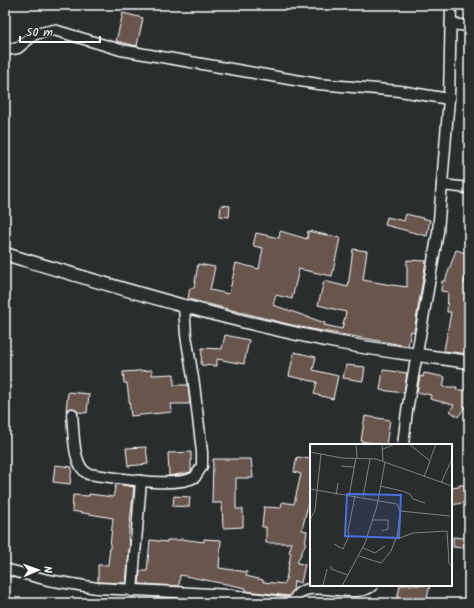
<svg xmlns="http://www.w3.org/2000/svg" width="474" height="608" font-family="Kalam,sans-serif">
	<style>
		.building { fill: #67574e; stroke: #fff }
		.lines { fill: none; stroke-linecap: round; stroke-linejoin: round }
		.minor-casing { stroke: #fff; stroke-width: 13 }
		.tertiary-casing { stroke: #fff; stroke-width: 15 }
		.minor { stroke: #2a2d2e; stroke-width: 10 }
		.tertiary { stroke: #2a2d2e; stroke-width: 12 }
		.inset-road { fill: none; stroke: #7f8182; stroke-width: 1 }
		.view { fill: #4a71e0; fill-opacity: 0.15; stroke: #4a71e0; stroke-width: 2 }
		.inset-edge { fill: none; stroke: #fff; stroke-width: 2 }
	</style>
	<rect width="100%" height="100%" fill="#2a2d2e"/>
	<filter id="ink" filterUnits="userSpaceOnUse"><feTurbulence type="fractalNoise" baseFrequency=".025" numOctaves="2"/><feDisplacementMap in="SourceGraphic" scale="8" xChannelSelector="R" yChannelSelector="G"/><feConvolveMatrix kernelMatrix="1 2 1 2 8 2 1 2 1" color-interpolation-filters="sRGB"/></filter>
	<g filter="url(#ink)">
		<!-- building -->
		<g class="building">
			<polygon points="123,13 143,18 137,46 116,41"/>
			<polygon points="221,205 230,206 229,217 220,216"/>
			<polygon points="406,214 430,220 427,236 385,225 387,217 404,221"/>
			<polygon points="280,231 307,239 308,231 340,238 332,276 299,269 292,299 276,295 273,305 325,323 324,325 342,329 346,312 318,305 324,281 348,287 353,249 367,251 363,280 392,285 407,287 407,260 426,261 414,332 411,331 408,346 300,327 188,299 190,288 194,288 198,264 215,267 210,290 229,294 236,263 259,269 263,248 253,246 256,233 279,238"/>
			<polygon points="456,250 469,254 469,269 464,283 469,283 469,294 465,293 464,316 469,317 469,354 444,351 451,312 447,312 448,292 441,291 442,281 445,281"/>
			<polygon points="225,335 249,340 244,364 217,359 217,366 201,365 202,348 222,349"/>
			<polygon points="294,352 316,357 313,370 338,376 333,399 314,394 317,382 289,376"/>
			<polygon points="346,365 365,367 363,381 343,378"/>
			<polygon points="152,370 152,375 174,374 174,385 188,385 190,404 171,404 172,412 131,416 127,383 124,383 123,372"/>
			<polygon points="383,370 407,373 404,393 380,390"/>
			<polygon points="424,373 445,377 443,387 457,387 456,390 469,390 469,407 465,407 458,417 450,411 454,405 430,399 431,395 417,392 420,376 423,377"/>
			<polygon points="68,392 89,394 87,413 78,412 72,408 66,411"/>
			<polygon points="365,416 390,420 386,445 361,441"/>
			<polygon points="146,447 148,464 128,466 126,448"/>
			<polygon points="191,452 191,472 169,476 168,453"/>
			<polygon points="297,457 311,459 311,505 308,504 302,530 307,531 305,545 297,563 305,564 301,583 294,581 293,590 289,596 246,591 246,588 180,575 179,586 139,584 140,571 147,571 150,540 167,542 167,540 181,540 181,539 204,542 204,539 221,540 219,568 247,572 246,576 263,580 263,582 285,584 291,553 289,552 292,543 266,543 266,527 262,527 264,507 281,508 282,502 294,504 301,474 294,472"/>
			<polygon points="213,459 251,459 253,478 236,478 236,509 243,509 243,527 223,528 222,503 212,503"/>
			<polygon points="55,465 72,467 70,484 53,482"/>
			<polygon points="116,484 134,487 128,540 130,540 126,583 98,582 98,565 108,565 113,518 72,511 73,495 89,496 89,494 113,497"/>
			<polygon points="459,485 469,485 469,502 451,505 451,488 459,487"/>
			<polygon points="174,496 190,497 189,507 173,506"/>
			<polygon points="453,537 464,538 464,548 453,547"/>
			<polygon points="400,585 430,585 426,603 397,601"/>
		</g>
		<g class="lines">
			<defs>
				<g id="minor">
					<polyline points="451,24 469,26"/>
					<polyline points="5,50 18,48 35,34 54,30 121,50 318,84 400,91 449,99"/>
					<polyline points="442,185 469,188"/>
					<path d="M72,414C74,431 72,465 88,474C113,477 174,489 195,477L202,466V452L194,384L186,335L184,307"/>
					<polyline points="403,445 407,411 438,232 449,99 451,5"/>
					<polyline points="5,569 48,580 97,588 230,595 289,603"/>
					<polyline points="132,591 141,481"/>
					<path d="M293,603C301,572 355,603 373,585"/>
				</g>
				<path id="tertiary" d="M5,254C116,287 227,321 341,343C383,351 426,356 469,362"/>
			</defs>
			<!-- minor casing -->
			<use href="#minor" class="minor-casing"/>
			<!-- tertiary casing -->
			<use href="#tertiary" class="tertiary-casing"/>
			<!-- minor -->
			<use href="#minor" class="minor"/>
			<!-- tertiary -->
			<use href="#tertiary" class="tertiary"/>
		</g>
	</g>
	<!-- overview -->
	<g transform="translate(310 444)">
		<rect width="142" height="142" fill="#2a2d2e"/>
		<path class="inset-road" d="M46,0L47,14M72,0L73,17M99,0L120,17L114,33M73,5L85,0M0,8L32,14L66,15L142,42M120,16L126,0M31,22L44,23M131,39L142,15M70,42L92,47L100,50L103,55L115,59M0,45L87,60L90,67L87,95L103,89L137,87L139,119L142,124M26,51L28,39M39,52L46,14M53,53L60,15M90,67L140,72M0,76L5,66L11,10M63,76H78V85L72,87M24,100L33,105L39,92L38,87L45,52M53,104L65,109L75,102M49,112L71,119L81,107L86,94M21,122V125L38,131M7,142L13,141L17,125M32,142L55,99L67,62L75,18"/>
		<path class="view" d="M37,50L91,51L89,94L35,92Z"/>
		<rect width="142" height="142" class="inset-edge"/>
	</g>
	<!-- margin -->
	<rect width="474" height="608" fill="none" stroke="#2a2d2e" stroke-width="20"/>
	<rect x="10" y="10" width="454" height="588" fill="none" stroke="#fff" stroke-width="1.5" filter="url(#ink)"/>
	<!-- north arrow -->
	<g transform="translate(38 570) rotate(88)" stroke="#2a2d2e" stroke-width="3" paint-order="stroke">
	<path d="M0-3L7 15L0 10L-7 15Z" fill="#ffffff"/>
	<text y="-6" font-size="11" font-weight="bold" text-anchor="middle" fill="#ffffff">N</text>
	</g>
	<!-- scale -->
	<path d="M20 36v6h80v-6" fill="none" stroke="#ffffff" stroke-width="2"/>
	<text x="26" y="36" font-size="12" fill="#ffffff" stroke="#2a2d2e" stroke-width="3" paint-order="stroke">50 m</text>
</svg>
